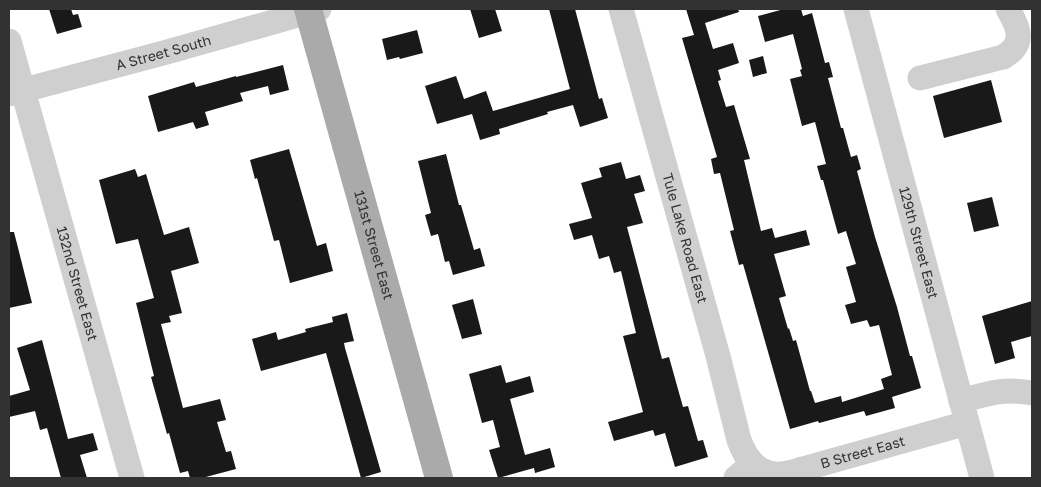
<svg xmlns="http://www.w3.org/2000/svg" width="1041" height="487" font-family="'Golos Text',sans-serif">
	<style>
		.building { fill: #191919 }
		.lines { fill: none; stroke-linecap: round; stroke-linejoin: round }
		.minor { stroke: #cfcfcf; stroke-width: 25 }
		.major { stroke: #aaa; stroke-width: 28 }
		.labels { text-anchor: middle; stroke-width: 5; stroke-linejoin: round; paint-order: stroke }
		.street-label { font-size: 14px; fill: #323232; stroke: #fff }
	</style>
	<rect width="100%" height="100%" fill="#fff"/>
	<!-- building -->
	<g class="building">
		<polygon points="49,9 71,9 73,15 78,14 82,27 57,34"/>
		<polygon points="470,9 495,9 502,31 479,38"/>
		<polygon points="549,9 575,9 599,99 602,98 608,118 580,127 573,105 547,112 548,114 499,129 500,134 480,140 472,114 437,124 425,86 456,76 464,99 486,91 493,111 570,89"/>
		<polygon points="686,9 738,9 739,12 705,23 713,49 733,43 739,63 718,70 721,80 718,81 726,107 734,105 750,159 744,160 761,231 772,228 775,238 806,230 810,245 774,254 786,296 779,298 788,329 789,328 793,341 796,340 810,391 811,391 815,403 841,396 842,402 884,389 881,379 892,375 879,325 870,327 867,320 851,324 845,305 856,302 846,267 856,264 846,231 838,234 823,180 821,180 817,166 826,164 815,122 802,126 790,79 802,76 800,70 802,69 793,34 765,42 758,16 784,9 801,9 803,16 812,13 825,63 829,62 833,77 828,78 841,128 843,128 851,157 857,155 861,169 857,171 875,237 897,307 910,356 912,356 921,388 892,397 895,408 866,416 864,411 819,423 818,421 790,429 743,264 739,265 730,231 734,230 720,173 714,174 711,159 717,157 682,38 694,35"/>
		<polygon points="417,30 423,53 400,59 399,57 387,60 382,39"/>
		<polygon points="763,56 767,73 753,77 749,60"/>
		<polygon points="283,65 289,90 270,95 268,86 240,93 243,101 205,112 209,125 196,129 193,122 158,132 148,96 194,82 196,87 236,76 236,77"/>
		<polygon points="991,80 1002,122 944,138 933,96"/>
		<polygon points="289,149 317,246 326,243 333,271 290,283 279,240 274,241 257,178 255,179 250,160"/>
		<polygon points="446,154 459,205 461,205 474,250 480,248 485,266 453,275 449,261 445,262 438,234 431,236 425,215 431,213 418,161"/>
		<polygon points="621,162 626,179 640,175 645,191 634,194 643,223 627,227 662,359 669,357 683,407 688,406 698,441 703,440 708,457 675,467 665,433 655,436 653,430 614,441 608,422 643,412 623,336 636,333 621,271 614,273 609,256 599,259 592,235 574,240 569,224 592,218 581,183 602,177 599,168"/>
		<polygon points="135,169 138,177 146,174 164,235 189,227 199,263 171,271 182,313 169,316 171,322 161,324 183,408 220,399 226,420 217,422 226,452 231,451 236,469 202,478 190,478 188,471 180,473 169,433 167,434 151,377 154,376 136,303 154,298 138,239 116,244 99,180"/>
		<polygon points="992,197 999,226 974,232 967,203"/>
		<polygon points="9,232 14,232 32,303 9,308"/>
		<polygon points="473,299 482,334 462,339 452,305"/>
		<polygon points="1032,301 1032,336 1011,342 1015,358 995,364 982,316"/>
		<polygon points="347,313 354,341 344,343 345,348 381,472 361,478 326,353 261,371 252,339 276,332 278,340 306,332 305,329 333,322 332,317"/>
		<polygon points="42,340 68,439 93,433 98,450 80,455 87,478 61,478 47,428 40,430 35,411 9,417 9,396 30,390 17,348"/>
		<polygon points="501,365 506,383 530,376 534,392 510,399 525,455 550,448 555,467 535,473 534,468 498,478 489,450 500,447 493,420 482,423 469,374"/>
	</g>
	<g class="lines">
		<!-- minor -->
		<g class="minor">
			<path id="s1" d="M621,9L718,356L739,440C745,457 755,472 775,474C784,475 795,471 803,469L967,423"/>
			<path id="s2" d="M856,9L982,478"/>
			<path id="s3" d="M9,41L132,478"/>
			<path d="M920,78L1003,57C1026,44 1019,28 1008,9"/>
			<path id="s4" d="M9,94L167,52L319,9"/>
			<path d="M961,401C989,393 1003,388 1032,393"/>
			<polyline points="736,478 752,464"/>
		</g>
		<!-- major -->
		<path class="major" id="s5" d="M308,9L439,478"/>
	</g>
	<g class="labels">
		<!-- street labels -->
		<g class="street-label">
			<text dy="5" stroke="none"><textPath href="#s4" startOffset="160">A Street South</textPath></text>
			<text dy="5" stroke="none"><textPath href="#s1" startOffset="238">Tule Lake Road East</textPath></text>
			<text dy="5" stroke="none"><textPath href="#s2" startOffset="242">129th Street East</textPath></text>
			<text dy="5" stroke="none"><textPath href="#s5" startOffset="245">131st Street East</textPath></text>
			<text dy="5" stroke="none"><textPath href="#s3" startOffset="252">132nd Street East</textPath></text>
			<text dy="5" stroke="none"><textPath href="#s1" startOffset="590">B Street East</textPath></text>
		</g>
	</g>
	<!-- border -->
	<rect width="1041" height="487" fill="none" stroke="#323232" stroke-width="20"/>
</svg>
